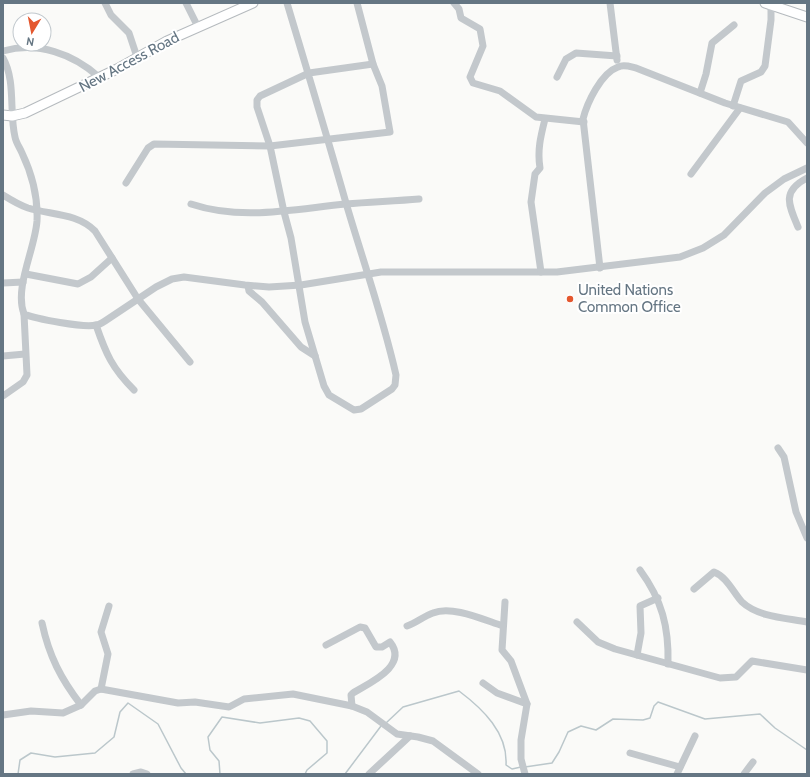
<svg xmlns="http://www.w3.org/2000/svg" width="810" height="777" font-family="Cabin,sans-serif">
	<style>
		.lines { fill: none; stroke-linecap: round; stroke-linejoin: round }
		.stream { stroke: #bbc7cb; stroke-width: 1.5 }
		.major-casing { stroke: #b5babe; stroke-width: 11 }
		.minor { stroke: #c3c8cc; stroke-width: 7 }
		.major { stroke: #fff; stroke-width: 9 }
		.poi-dot { fill: #e4572e; stroke: #fff; stroke-width: 1.5 }
		.labels { text-anchor: middle; stroke-width: 4; stroke-linejoin: round; paint-order: stroke }
		.street-label { font-size: 15px; fill: #657683; stroke: #fff }
		.poi-label { font-size: 15px; fill: #657683; stroke: #fff; text-anchor: start }
	</style>
	<rect width="100%" height="100%" fill="#fafaf8"/>
	<g class="lines">
		<!-- stream -->
		<g class="stream">
			<path d="M386,723L403,707L459,691C483,709 508,733 506,765L512,769L521,767"/>
			<polyline points="525,767 552,763 559,752 568,732 581,726 596,730 613,719 643,720 650,718 654,706 658,702 705,719 760,714 775,728 807,750"/>
			<polyline points="18,774 20,760 31,753 55,757 95,753 114,737 120,712 128,703 158,724 181,768 186,774"/>
			<polyline points="220,774 219,761 210,750 208,737 222,717 260,723 299,718 310,721 327,741 327,753 307,770 305,774"/>
			<polyline points="345,774 381,726"/>
		</g>
		<defs>
			<g id="major">
				<polyline points="765,3 807,17"/>
				<polyline points="3,115 12,116 25,113 117,69 167,41 253,3"/>
			</g>
		</defs>
		<!-- major casing -->
		<use href="#major" class="major-casing"/>
		<!-- minor -->
		<g class="minor">
			<polyline points="105,3 111,15 129,33 137,57"/>
			<polyline points="186,3 198,27"/>
			<path d="M287,3C307,70 327,136 346,203C363,261 383,317 396,375L395,385L392,389L361,409L354,410L329,395L324,386L305,322L291,238L284,212L270,146L257,107V100L260,96L309,73L373,64"/>
			<polyline points="454,3 459,9 461,18 480,29 483,46 470,77 473,83 500,91 536,117 584,122"/>
			<polyline points="610,3 617,60"/>
			<path d="M3,51C38,41 73,54 99,77"/>
			<path d="M3,58C16,81 9,112 15,137C16,143 20,148 22,153C32,174 38,198 37,221C35,249 14,288 24,314C36,319 84,328 96,325C99,325 102,323 105,321L156,287L172,279L184,277L245,285L269,287L301,285L381,272H557L680,257L703,248L724,235L765,193L784,179L807,168"/>
			<polyline points="557,77 566,59 576,53 617,56"/>
			<polyline points="700,93 706,74 712,43 734,25"/>
			<polyline points="733,106 741,81 761,72 765,66 771,20 771,3"/>
			<polyline points="691,174 740,108"/>
			<polyline points="126,183 148,148 154,144 270,146 390,132 382,86 373,64 357,3"/>
			<path d="M3,195C11,200 19,205 28,208C51,215 77,213 95,231L138,299L190,362"/>
			<path d="M191,204C242,221 294,209 346,204C370,202 395,201 419,199"/>
			<path d="M798,227C788,204 782,191 807,178"/>
			<path d="M600,268L583,119C587,103 601,73 618,67C624,64 631,67 636,68L725,103L788,122L807,143"/>
			<path d="M541,272L531,202L535,174L540,168C537,150 541,135 545,119"/>
			<polyline points="26,274 78,284 91,277 112,258"/>
			<polyline points="3,283 23,282"/>
			<polyline points="248,286 249,291 262,302 301,347 315,356"/>
			<path d="M96,325C106,354 112,368 134,390"/>
			<polyline points="3,356 25,354"/>
			<polyline points="3,396 23,382 27,375 24,314"/>
			<polyline points="778,448 784,457 796,512 807,538"/>
			<path d="M640,570C662,600 669,627 668,664"/>
			<path d="M694,589L714,572C727,577 733,592 742,602C758,617 786,618 807,622"/>
			<polyline points="505,602 502,650 511,661 527,704 521,740 521,759 525,774"/>
			<polyline points="577,622 598,642 615,649 720,678 736,677 752,661 807,670"/>
			<path d="M42,623C49,656 61,679 81,705"/>
			<path d="M407,626C416,623 424,616 433,613C452,605 484,620 503,626"/>
			<path d="M326,645L360,627L365,628L376,647H382L390,642C409,666 369,683 353,693L351,695L352,706"/>
			<polyline points="637,655 641,633 640,606 658,598"/>
			<polyline points="483,683 497,693 527,704"/>
			<polyline points="101,689 108,654 101,632 109,606"/>
			<polyline points="3,715 31,711 63,713 81,705 95,691 101,689 178,703 195,702 229,707 244,699 293,694 352,706 367,712 397,734 418,737 433,741 478,774"/>
			<polyline points="630,753 680,767"/>
			<polyline points="133,774 141,772 147,774"/>
			<polyline points="369,774 410,736"/>
			<polyline points="677,774 695,736"/>
			<polyline points="744,774 753,762"/>
		</g>
		<!-- major -->
		<use href="#major" class="major"/>
	</g>
	<!-- markers -->
	<circle class="poi-dot" cx="570" cy="299" r="4"/>
	<g class="labels">
		<!-- street labels -->
		<g class="street-label">
			<text transform="translate(129 62) rotate(-28)" y="5">New Access Road</text>
		</g>
		<!-- poi labels -->
		<g class="poi-label">
			<text x="578" y="295">United Nations<tspan x="578" dy="17">Common Office</tspan></text>
		</g>
	</g>
	<!-- border -->
	<rect width="810" height="777" fill="none" stroke="#657683" stroke-width="8"/>
	<!-- north arrow -->
	<g transform="translate(32 32) rotate(190)"><circle r="19" fill="#ffffff" stroke="#c1c8cd"/>
	<path d="M0-3L7 15L0 10L-7 15Z" fill="#e4572e"/>
	<text y="-6" font-size="11" font-weight="bold" text-anchor="middle" fill="#657683">N</text>
	</g>
</svg>
